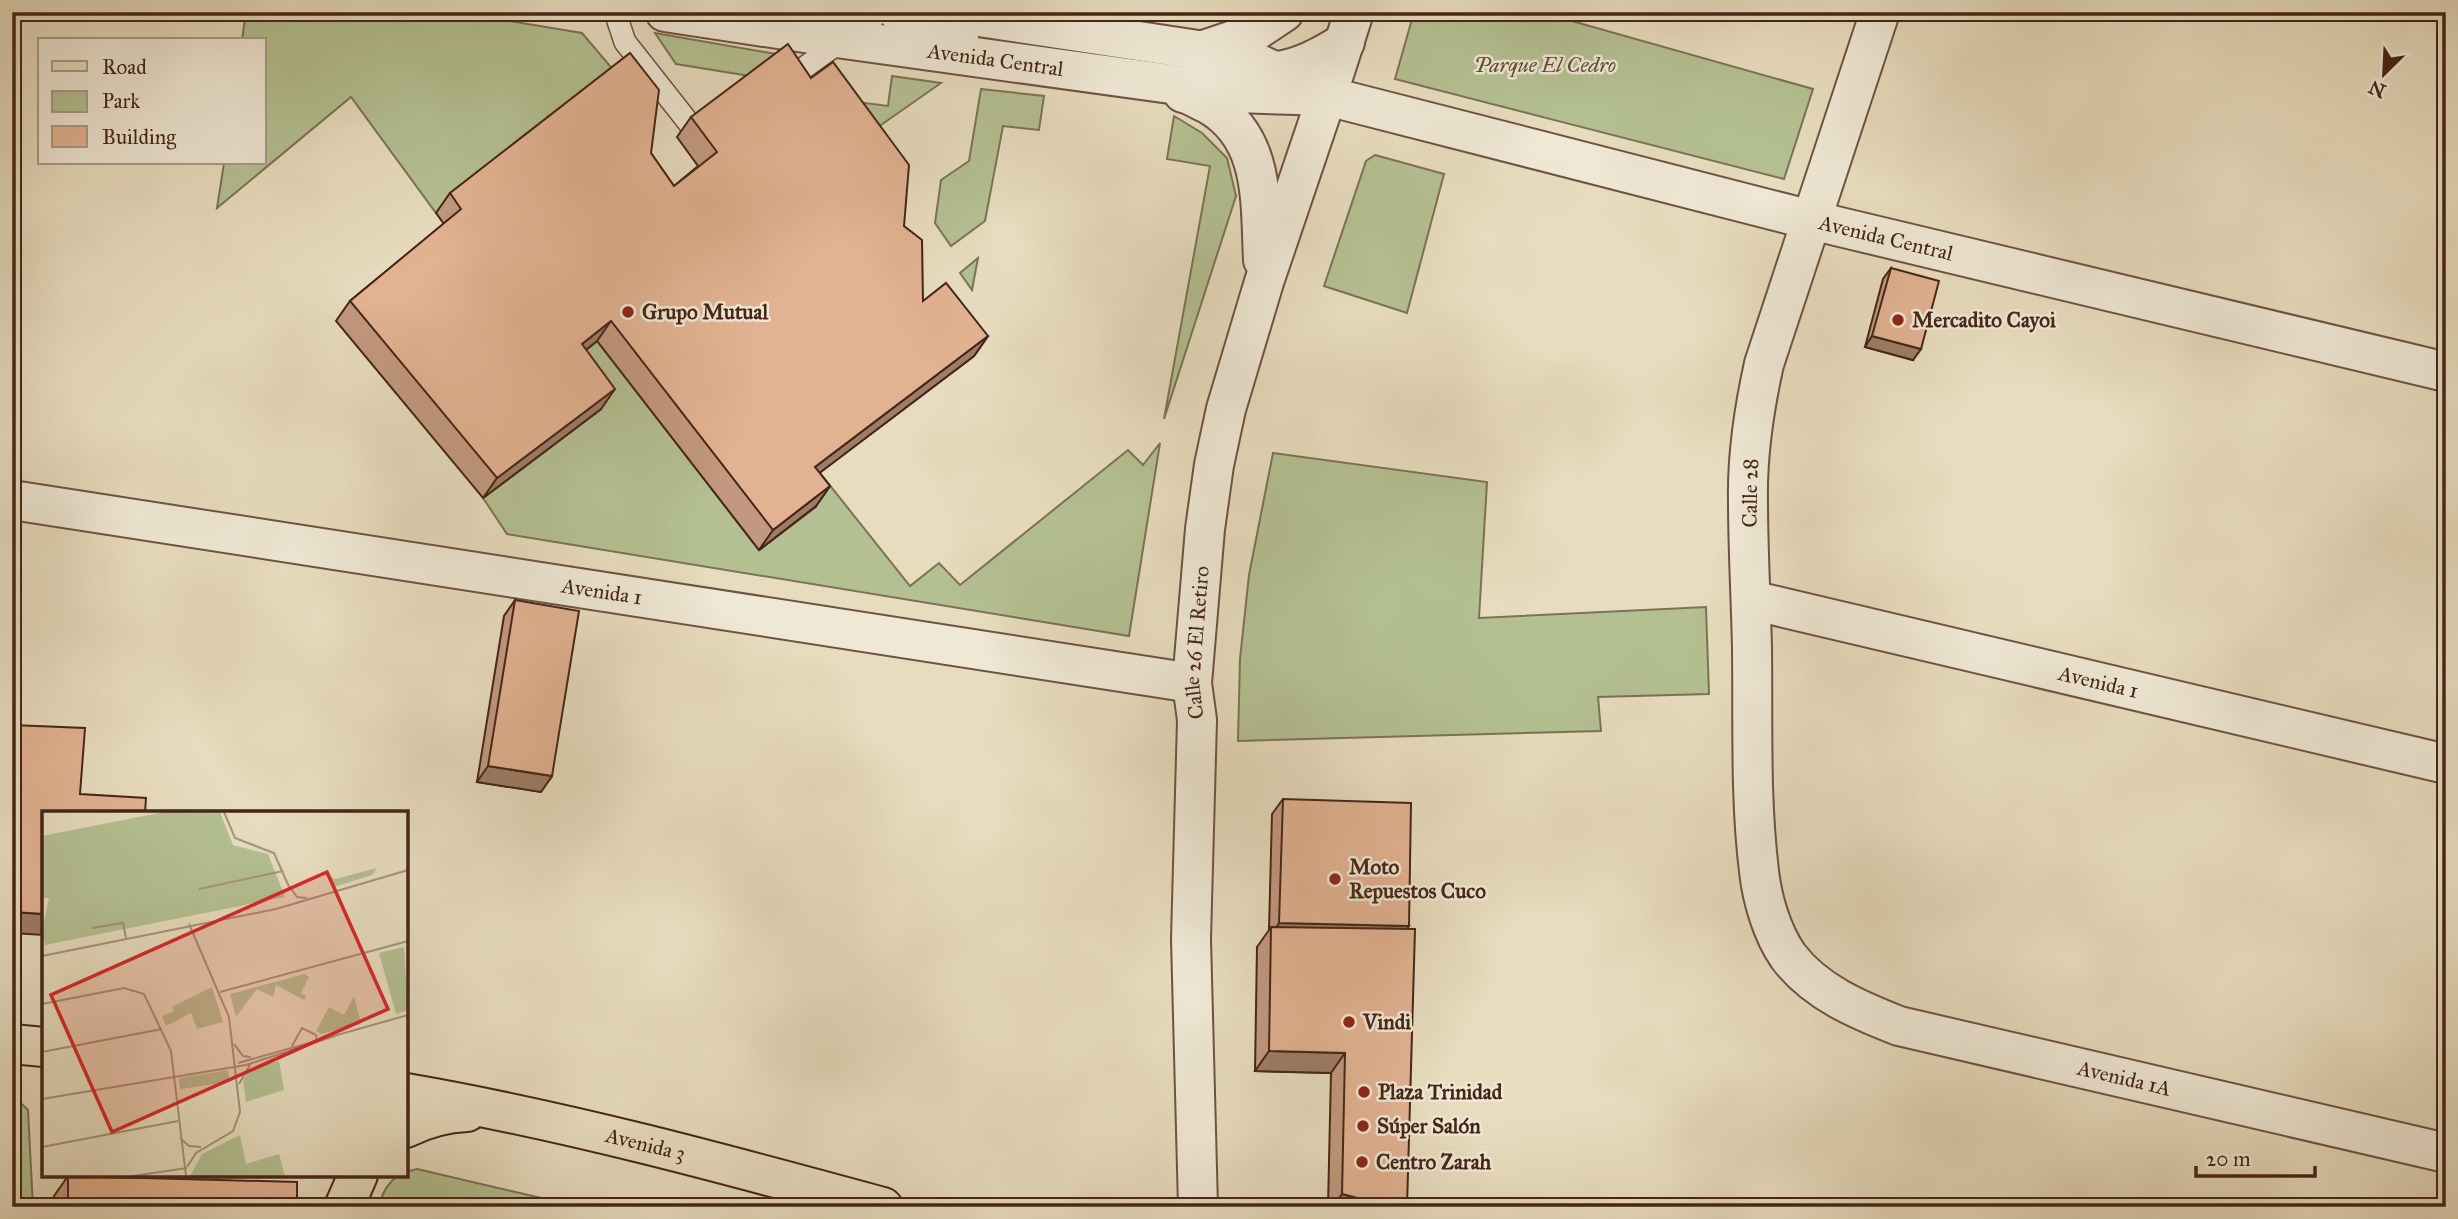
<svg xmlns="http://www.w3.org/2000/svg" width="2458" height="1219" font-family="'IM FELL Great Primer',serif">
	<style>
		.green { fill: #b4c092; stroke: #7c7255; stroke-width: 2 }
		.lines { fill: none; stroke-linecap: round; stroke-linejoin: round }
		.service-casing { stroke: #6e5342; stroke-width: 24 }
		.minor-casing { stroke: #6e5342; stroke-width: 42 }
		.tertiary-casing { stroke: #6e5342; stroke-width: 42 }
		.primary-casing { stroke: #452518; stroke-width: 42 }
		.service { stroke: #efe8d5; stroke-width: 21 }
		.minor { stroke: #efe8d5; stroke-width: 38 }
		.tertiary { stroke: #efe8d5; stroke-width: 38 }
		.primary { stroke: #e7dcbe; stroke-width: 38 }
		.wall { fill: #c2997e; stroke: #452518; stroke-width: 2 }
		.shaded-wall { fill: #9e7d66; stroke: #452518; stroke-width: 2 }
		.building { fill: #e2b292; stroke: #452518; stroke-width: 2 }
		.poi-dot { fill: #8f2418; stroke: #efe8d5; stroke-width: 2.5 }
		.labels { text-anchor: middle; stroke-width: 5; stroke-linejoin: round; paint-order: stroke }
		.street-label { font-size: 21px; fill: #452518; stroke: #efe8d5 }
		.park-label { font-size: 21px; font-style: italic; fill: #614c36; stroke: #efe8d5 }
		.poi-label { font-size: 21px; font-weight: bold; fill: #452518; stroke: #efe8d5; text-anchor: start }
		.inset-road { fill: none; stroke: #a6937c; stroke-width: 2 }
		.view { fill: #d62828; fill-opacity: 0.15; stroke: #d62828; stroke-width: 3.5 }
		.inset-edge { fill: none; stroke: #452518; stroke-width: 3.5 }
	</style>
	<rect width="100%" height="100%" fill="#e7dcbe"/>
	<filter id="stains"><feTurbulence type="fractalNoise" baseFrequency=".00286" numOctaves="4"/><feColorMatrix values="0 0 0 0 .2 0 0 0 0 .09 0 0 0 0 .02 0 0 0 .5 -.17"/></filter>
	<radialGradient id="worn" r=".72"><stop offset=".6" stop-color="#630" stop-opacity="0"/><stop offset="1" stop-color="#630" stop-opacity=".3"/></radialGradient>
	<!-- green -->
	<g class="green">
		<polygon points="246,12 456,12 582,33 616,73 436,213 351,97 217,208 224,163 264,163 264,40 242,40"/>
		<polygon points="1414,12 1540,12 1813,89 1784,179 1395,79"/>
		<polygon points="655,33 799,58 783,77 756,77 676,64"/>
		<polygon points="892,76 941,83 861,139 846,119 865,103 888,106"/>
		<polygon points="981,89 1044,96 1039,130 1003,126 985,221 951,246 935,223 941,180 969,161"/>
		<polygon points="1174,116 1202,133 1227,158 1236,196 1164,419 1210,166 1167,159"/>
		<polygon points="1375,155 1444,174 1407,313 1324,286 1366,161"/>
		<polygon points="978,258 972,290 960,273"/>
		<polygon points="597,341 759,550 816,507 801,487 820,473 910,586 939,563 960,585 1128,450 1143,465 1160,443 1129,636 507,534 483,498 601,409 568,364"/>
		<polygon points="1273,453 1487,482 1479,618 1706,607 1709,694 1598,697 1601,731 1238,741 1240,659 1249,575"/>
		<polygon points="12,1095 28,1110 33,1207 12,1207"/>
		<path d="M417,1169L580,1207H380C381,1193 388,1184 398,1175H406V1172Z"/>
	</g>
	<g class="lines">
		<defs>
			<g id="service">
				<polyline points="615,12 625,42 703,141"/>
				<polyline points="783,83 844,39"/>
			</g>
			<g id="minor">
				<path id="s1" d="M1354,12L1327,96L1811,220L2446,372"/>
				<path id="s2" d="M1880,12L1764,364C1754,409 1747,455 1748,501C1748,550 1751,600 1752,649C1753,723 1750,798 1759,871C1762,899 1772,933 1788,956C1815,992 1858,1010 1899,1026L2446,1153"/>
				<path id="s3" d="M1751,600L2446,764"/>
			</g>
			<g id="tertiary">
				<path id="s4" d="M665,12L844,39L1236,93L1327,96"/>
				<polyline points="898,12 919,29 959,35"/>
				<polyline points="946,12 1244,57 1274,71"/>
				<polyline points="811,15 850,20 867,12"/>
				<polyline points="1204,50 1251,34 1284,12"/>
				<path d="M1244,75C1289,72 1307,66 1345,42"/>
				<path d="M1183,93C1192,95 1199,100 1208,104C1266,137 1260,202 1263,260"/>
				<path id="s5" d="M12,500L1192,683"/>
				<path id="s6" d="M1198,1207L1191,939L1197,720L1192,683L1205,529L1214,465L1226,409L1264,282L1327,96"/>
			</g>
			<g id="primary">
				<polyline points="12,1044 44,1047"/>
				<path id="s7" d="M406,1093C568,1121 725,1164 883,1207"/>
				<path d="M406,1128C426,1118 445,1113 467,1112"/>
				<polyline points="344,1207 358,1175"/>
			</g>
		</defs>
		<!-- service casing -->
		<use href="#service" class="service-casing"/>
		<!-- minor casing -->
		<use href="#minor" class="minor-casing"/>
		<!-- tertiary casing -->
		<use href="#tertiary" class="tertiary-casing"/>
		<!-- primary casing -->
		<use href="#primary" class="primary-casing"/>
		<!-- service -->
		<use href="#service" class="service"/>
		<!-- minor -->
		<use href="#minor" class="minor"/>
		<!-- tertiary -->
		<use href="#tertiary" class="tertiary"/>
		<!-- primary -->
		<use href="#primary" class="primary"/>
	</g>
	<!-- wall -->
	<g class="wall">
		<polygon points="691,117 904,226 923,301 988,336 974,356 819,473 830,486 816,506 759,550 597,341 586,350 601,409 483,498 336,321 350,301 444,224 436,213 450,193 651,153 674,186 698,166 677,137"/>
		<polygon points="1891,268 1913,360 1865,347 1883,279"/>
		<polygon points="515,600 552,776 541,792 477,782 504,616"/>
		<polygon points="1283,799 1407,929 1407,1207 1328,1207 1331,1073 1255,1071 1257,947 1269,930 1272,814"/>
		<polygon points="68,1176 297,1207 54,1207 54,1196"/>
	</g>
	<!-- shaded-wall -->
	<g class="shaded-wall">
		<polygon points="611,321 597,341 568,364 582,344"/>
		<polygon points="988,336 974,356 801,487 815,467"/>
		<polygon points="1872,336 1921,349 1913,360 1865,347"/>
		<polygon points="615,389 601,409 483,498 497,478"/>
		<polygon points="830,486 816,506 759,550 773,530"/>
		<polygon points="488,766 552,776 541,792 477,782"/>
		<polygon points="12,912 44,914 44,935 12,933"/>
		<polygon points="1279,923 1409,926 1398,942 1271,936"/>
		<polygon points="1269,1051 1345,1053 1331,1073 1255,1071"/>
		<polygon points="1342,1194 1393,1207 1333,1207"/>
	</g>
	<!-- building -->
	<g class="building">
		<polygon points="788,44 811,78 833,62 909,165 904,226 922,240 923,301 946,283 988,336 815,467 830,486 773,530 611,321 582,344 615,389 497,478 350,301 461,209 450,193 630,53 659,90 651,153 674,186 717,152 691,117"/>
		<polygon points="1891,268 1939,281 1921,349 1872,336"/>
		<polygon points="515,600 579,611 552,776 488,766"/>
		<polygon points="12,725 85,728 80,794 146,798 145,813 44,813 44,914 12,912"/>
		<polygon points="1283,799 1411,803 1409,926 1279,923"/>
		<polygon points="1271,927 1415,929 1407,1207 1393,1207 1342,1194 1345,1053 1269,1051"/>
		<polygon points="68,1176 297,1182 297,1207 68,1207"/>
	</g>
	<!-- markers -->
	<g class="poi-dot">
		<circle cx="628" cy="312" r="7"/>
		<circle cx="1898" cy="320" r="7"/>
		<circle cx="1335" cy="879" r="7"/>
		<circle cx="1349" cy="1022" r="7"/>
		<circle cx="1364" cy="1092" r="7"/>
		<circle cx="1363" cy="1126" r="7"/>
		<circle cx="1362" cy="1162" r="7"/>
	</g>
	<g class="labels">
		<!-- street labels -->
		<g class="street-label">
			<text dy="7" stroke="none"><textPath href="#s4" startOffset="334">Avenida Central</textPath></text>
			<text dy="7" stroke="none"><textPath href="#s1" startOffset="665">Avenida Central</textPath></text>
			<text transform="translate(1750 493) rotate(-89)" y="7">Calle 28</text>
			<text dy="7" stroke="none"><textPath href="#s5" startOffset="597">Avenida 1</textPath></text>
			<text dy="7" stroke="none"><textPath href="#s6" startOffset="565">Calle 26 El Retiro</textPath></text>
			<text dy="7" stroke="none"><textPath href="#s3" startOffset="357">Avenida 1</textPath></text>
			<text dy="7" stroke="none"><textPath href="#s2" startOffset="1334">Avenida 1A</textPath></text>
			<text dy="7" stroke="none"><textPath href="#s7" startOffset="245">Avenida 3</textPath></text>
		</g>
		<!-- park labels -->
		<g class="park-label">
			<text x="1545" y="72">Parque El Cedro</text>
		</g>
		<!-- poi labels -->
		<g class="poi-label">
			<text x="642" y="319">Grupo Mutual</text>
			<text x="1912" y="327">Mercadito Cayoi</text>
			<text x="1349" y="874">Moto<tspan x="1349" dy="24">Repuestos Cuco</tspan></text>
			<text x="1363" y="1029">Vindi</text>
			<text x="1378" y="1099">Plaza Trinidad</text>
			<text x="1377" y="1133">Súper Salón</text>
			<text x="1376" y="1169">Centro Zarah</text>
		</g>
	</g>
	<!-- overview -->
	<g transform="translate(42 811)">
		<rect width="366" height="366" fill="#e7dcbe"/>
		<path d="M122,1H178L191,34L226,43L243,86L3,134L0,120L7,87H1L0,77V25ZM335,57L330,64L292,76L281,61L293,68ZM362,136L366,199L354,203L337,142ZM263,163L267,166L259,182L264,185L262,189L234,174L231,186L215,178L194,206L188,183ZM170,176L181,211L155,218L149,202L124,215L120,205L132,200L130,196ZM312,185L319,213L279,223L274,220L287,196L302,204ZM237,250L242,279L204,291L201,269L208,258ZM186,259L188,271L138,278L137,267ZM198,324L204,353L237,343L243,365H148L160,343Z" fill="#b4c092"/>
		<path class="inset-road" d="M182,1L193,27L232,42L248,78M247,75L255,86L265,87M157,78L241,60M50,117L81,112L84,127M0,145L234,98L366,59M178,181L366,130M0,193L82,177L102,183L129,240L144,365M192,233L201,245L209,246M250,235L260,217L274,224L275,230M0,241L120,218M196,252L366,204M197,273L209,252M0,288L204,254L293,225M138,327L147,335L159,336M0,336L136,310M145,356L154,342L191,320L198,301L187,206L147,113M91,365L145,357"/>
		<path class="view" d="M285,61L346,198L70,321L9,184Z"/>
		<rect width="366" height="366" class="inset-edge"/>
	</g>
	<!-- margin -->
	<rect width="2458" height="1219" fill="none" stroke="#e7dcbe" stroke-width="42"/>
	<rect x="14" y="14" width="2430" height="1191" fill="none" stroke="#452518" stroke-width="3.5"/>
	<rect x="21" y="21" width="2416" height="1177" fill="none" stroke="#452518" stroke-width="2"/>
	<!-- legend -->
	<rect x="38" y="38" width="228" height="126" fill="#efe8d5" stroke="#ab9a89" stroke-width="2"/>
	<rect x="52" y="61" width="35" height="10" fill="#e7dcbe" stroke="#ab9a89" stroke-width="2"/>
	<text x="102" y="74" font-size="21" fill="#452518">Road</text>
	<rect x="52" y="91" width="35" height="21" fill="#b4c092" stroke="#ab9a89" stroke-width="2"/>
	<text x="102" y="108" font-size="21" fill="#452518">Park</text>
	<rect x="52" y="126" width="35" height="21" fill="#e2b292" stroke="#ab9a89" stroke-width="2"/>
	<text x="102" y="144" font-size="21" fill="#452518">Building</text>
	<!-- north arrow -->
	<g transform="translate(2384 74) rotate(204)" stroke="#efe8d5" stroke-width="5" paint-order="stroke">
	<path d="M0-5L12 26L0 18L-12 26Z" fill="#452518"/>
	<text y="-10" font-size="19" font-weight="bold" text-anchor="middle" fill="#452518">N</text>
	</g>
	<!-- scale -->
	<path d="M2196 1166v10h119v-10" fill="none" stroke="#452518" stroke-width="3.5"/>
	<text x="2206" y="1166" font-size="21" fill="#452518" stroke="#efe8d5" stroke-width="5" paint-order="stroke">20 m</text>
	<rect width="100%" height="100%" filter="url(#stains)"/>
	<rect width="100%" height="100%" fill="url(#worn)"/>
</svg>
